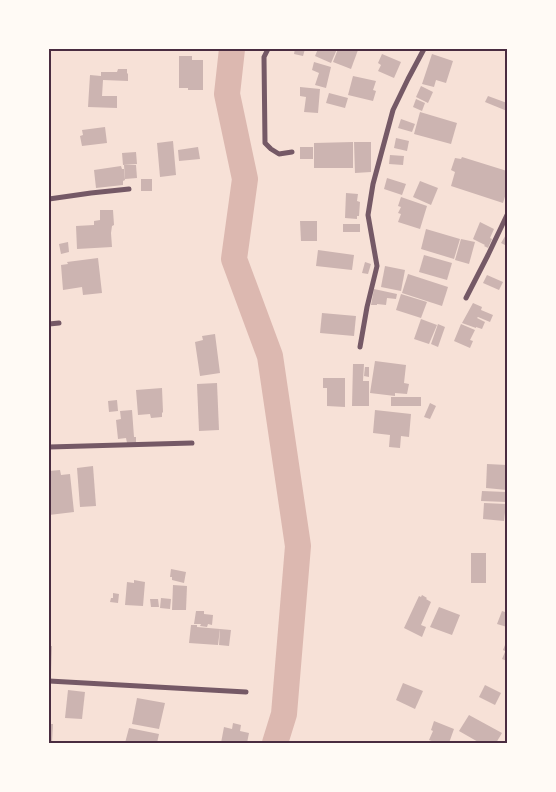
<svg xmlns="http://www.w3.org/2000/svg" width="556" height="792" font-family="Quicksand,sans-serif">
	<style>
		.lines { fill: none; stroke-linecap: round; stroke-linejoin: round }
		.river { stroke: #dcb8b0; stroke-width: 26 }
		.building { fill: #ccb4b1 }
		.minor { stroke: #755966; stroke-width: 5 }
		.neatline { fill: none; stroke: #4a2c40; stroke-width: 2 }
	</style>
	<rect width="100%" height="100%" fill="#f7e1d7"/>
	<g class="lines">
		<!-- river -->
		<polyline class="river" points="232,49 227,94 245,179 234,259 270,356 298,546 284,714 275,743"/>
	</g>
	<!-- building -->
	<g class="building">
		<polygon points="295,49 305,49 303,56 294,54"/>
		<polygon points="318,49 337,49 331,63 315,56"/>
		<polygon points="338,49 356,49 358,50 351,69 333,62"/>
		<polygon points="382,54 401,62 394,78 378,71 381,65 378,63"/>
		<polygon points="432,54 453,61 446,83 436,80 434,87 422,84"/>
		<polygon points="179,56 192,56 192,60 203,60 203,90 188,90 188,88 179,88"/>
		<polygon points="314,62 331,67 326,88 315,85 319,73 312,70"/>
		<polygon points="118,69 127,69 127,73 128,74 128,81 103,80 102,96 117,96 117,108 88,107 90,75 101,76 101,72 117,72"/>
		<polygon points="353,76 376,81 373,90 376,91 373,101 348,95"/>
		<polygon points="421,86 433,92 428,103 416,97"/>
		<polygon points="300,87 320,89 318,113 304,112 306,97 300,96"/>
		<polygon points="329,93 348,98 345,108 326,103"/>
		<polygon points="488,96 507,103 507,111 485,102"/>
		<polygon points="416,99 425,103 422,111 413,107"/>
		<polygon points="420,112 457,123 451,144 414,134"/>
		<polygon points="401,119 415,124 412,132 398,128"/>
		<polygon points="105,127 107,143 82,146 80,136 83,135 82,130"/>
		<polygon points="396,138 409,141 407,151 394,148"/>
		<polygon points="173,141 176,175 160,177 157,143"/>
		<polygon points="353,142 353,168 314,168 314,143"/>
		<polygon points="354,142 371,142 371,172 355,173"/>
		<polygon points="198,147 200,159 179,161 178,150"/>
		<rect x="300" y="147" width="13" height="12"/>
		<polygon points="136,152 137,164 123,165 122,153"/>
		<polygon points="390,155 404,156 403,165 389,164"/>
		<polygon points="462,157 507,171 507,190 503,203 451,186 455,172 451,170 455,158 461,159"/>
		<polygon points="124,165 136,165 137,178 125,179"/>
		<polygon points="121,166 122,169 124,169 125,180 123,181 123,185 96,188 94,170"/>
		<polygon points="387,178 406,184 402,195 384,189"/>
		<rect x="141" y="179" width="11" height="12"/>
		<polygon points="420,181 438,188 431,205 413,197"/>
		<polygon points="346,193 358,194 357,201 360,202 359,216 357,216 357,219 345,218"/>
		<polygon points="401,197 427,206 420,229 398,222 401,214 398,213 401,207 398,206"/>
		<polygon points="100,210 113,210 114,225 112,226 111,233 112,247 77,249 76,226 94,225 94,221 100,220"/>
		<polygon points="300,221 317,221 317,241 301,241"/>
		<polygon points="480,222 494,229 490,238 492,239 488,248 484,246 485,245 473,239"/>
		<rect x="343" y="224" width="17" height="8"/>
		<polygon points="426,229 460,239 454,259 421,249"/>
		<polygon points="507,233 507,246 501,243"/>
		<polygon points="461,239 475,242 469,264 455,260"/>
		<polygon points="68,242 69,252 61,254 59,244"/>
		<polygon points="318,250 354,255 352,270 316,266"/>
		<polygon points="424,255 452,263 447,280 419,272"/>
		<polygon points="98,258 102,293 83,295 82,287 63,290 61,265 68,264 67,262"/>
		<polygon points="365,262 371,264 368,274 362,273"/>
		<polygon points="385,266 405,270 401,291 381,287"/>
		<polygon points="408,274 448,287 442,306 402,293"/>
		<polygon points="49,275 50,275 51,298 49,298"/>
		<polygon points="487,275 503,282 499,290 483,283"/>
		<polygon points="374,289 397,294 396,299 387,298 386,305 377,304 377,305 371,305"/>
		<polygon points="401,294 427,302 421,318 396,310"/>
		<polygon points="473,303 482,307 481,310 493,315 490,322 478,317 477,318 485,322 482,329 476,327 476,328 462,323"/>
		<polygon points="322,313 356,316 354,336 320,333"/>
		<polygon points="421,319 437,325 429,344 414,339"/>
		<polygon points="438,324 445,327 438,347 431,344"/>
		<polygon points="461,324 475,330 470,340 473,341 470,348 454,341"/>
		<polygon points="215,334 220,373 200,376 195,342 203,340 202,336"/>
		<polygon points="375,361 406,365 404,383 409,384 407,394 395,393 395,396 370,393"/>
		<polygon points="353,364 364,364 363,381 369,381 369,406 352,406"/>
		<polygon points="365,367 369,367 369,377 364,376"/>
		<polygon points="323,378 345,378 345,407 327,406 327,388 323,388"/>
		<polygon points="217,383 219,430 199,431 197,384"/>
		<polygon points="162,388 163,412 162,413 162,417 151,418 150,414 138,415 136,390"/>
		<rect x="391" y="397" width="30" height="9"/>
		<polygon points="117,400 118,411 109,412 108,401"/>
		<polygon points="430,403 436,406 430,419 424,417"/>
		<polygon points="132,410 134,437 136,437 136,443 127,443 126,438 118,439 116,420 121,419 120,411"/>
		<polygon points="375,410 411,414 409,437 401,436 400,448 389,447 390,435 373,433"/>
		<polygon points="487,464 507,465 507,490 486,488"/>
		<polygon points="93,466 96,506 80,507 77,468"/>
		<polygon points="60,470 61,475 70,474 74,512 49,515 49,471"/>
		<polygon points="482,491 506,492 506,502 481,501"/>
		<polygon points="484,503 506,504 504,521 483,519"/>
		<rect x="471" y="553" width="15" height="30"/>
		<polygon points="171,569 186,572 184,583 172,580 172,577 170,577"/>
		<polygon points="134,580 145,582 143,606 125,605 127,582 134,583"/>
		<polygon points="173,585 187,586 186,610 172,610"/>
		<polygon points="113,593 119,594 118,603 110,602 111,598 113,598"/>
		<polygon points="422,595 427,598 426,599 431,602 421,625 426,627 422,637 404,628 419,596 421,597"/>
		<polygon points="161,598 171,599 170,609 160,608"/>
		<polygon points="150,599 158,599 159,607 151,607"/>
		<polygon points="439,607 460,615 452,635 430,627"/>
		<polygon points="507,607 507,627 497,624 502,611 505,612"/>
		<polygon points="196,611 204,611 204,614 213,615 212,625 208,624 207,627 200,626 201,624 194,624"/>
		<polygon points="191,625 197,625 197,627 220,629 218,645 189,643"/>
		<polygon points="220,629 231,630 229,646 219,645"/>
		<polygon points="507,640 507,652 503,650"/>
		<polygon points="49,646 52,646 51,675 49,675"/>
		<polygon points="505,652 507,653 507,661 502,659"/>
		<polygon points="403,683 423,691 415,709 396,700"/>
		<polygon points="485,685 501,693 495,705 479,697"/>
		<polygon points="68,690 85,692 82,719 65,718"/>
		<polygon points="137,698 165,703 159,729 132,724"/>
		<polygon points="469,715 502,733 496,743 480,743 459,731"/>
		<polygon points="434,721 454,729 449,743 437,743 429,740 433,731 431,730"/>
		<polygon points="233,723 241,725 240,731 249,733 247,743 221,743 224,727 232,729"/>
		<polygon points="49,724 53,724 52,743 49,743"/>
		<polygon points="129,728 159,734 157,743 125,743"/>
	</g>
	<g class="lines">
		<!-- minor -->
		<g class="minor">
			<polyline points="268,49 264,57 265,143 271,149 279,154 292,152"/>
			<polyline points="49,199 91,193 129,189"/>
			<polyline points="466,298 488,255 507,215"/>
			<polyline points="49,324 59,323"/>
			<polyline points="360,347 367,307 377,266 368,215 373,184 393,110 408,79 424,49"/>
			<polyline points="49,447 192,443"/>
			<polyline points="49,681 246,692"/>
		</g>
	</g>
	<!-- border -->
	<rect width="556" height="792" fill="none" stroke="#fffaf5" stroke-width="100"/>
	<rect x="50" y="50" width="456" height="692" class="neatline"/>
</svg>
